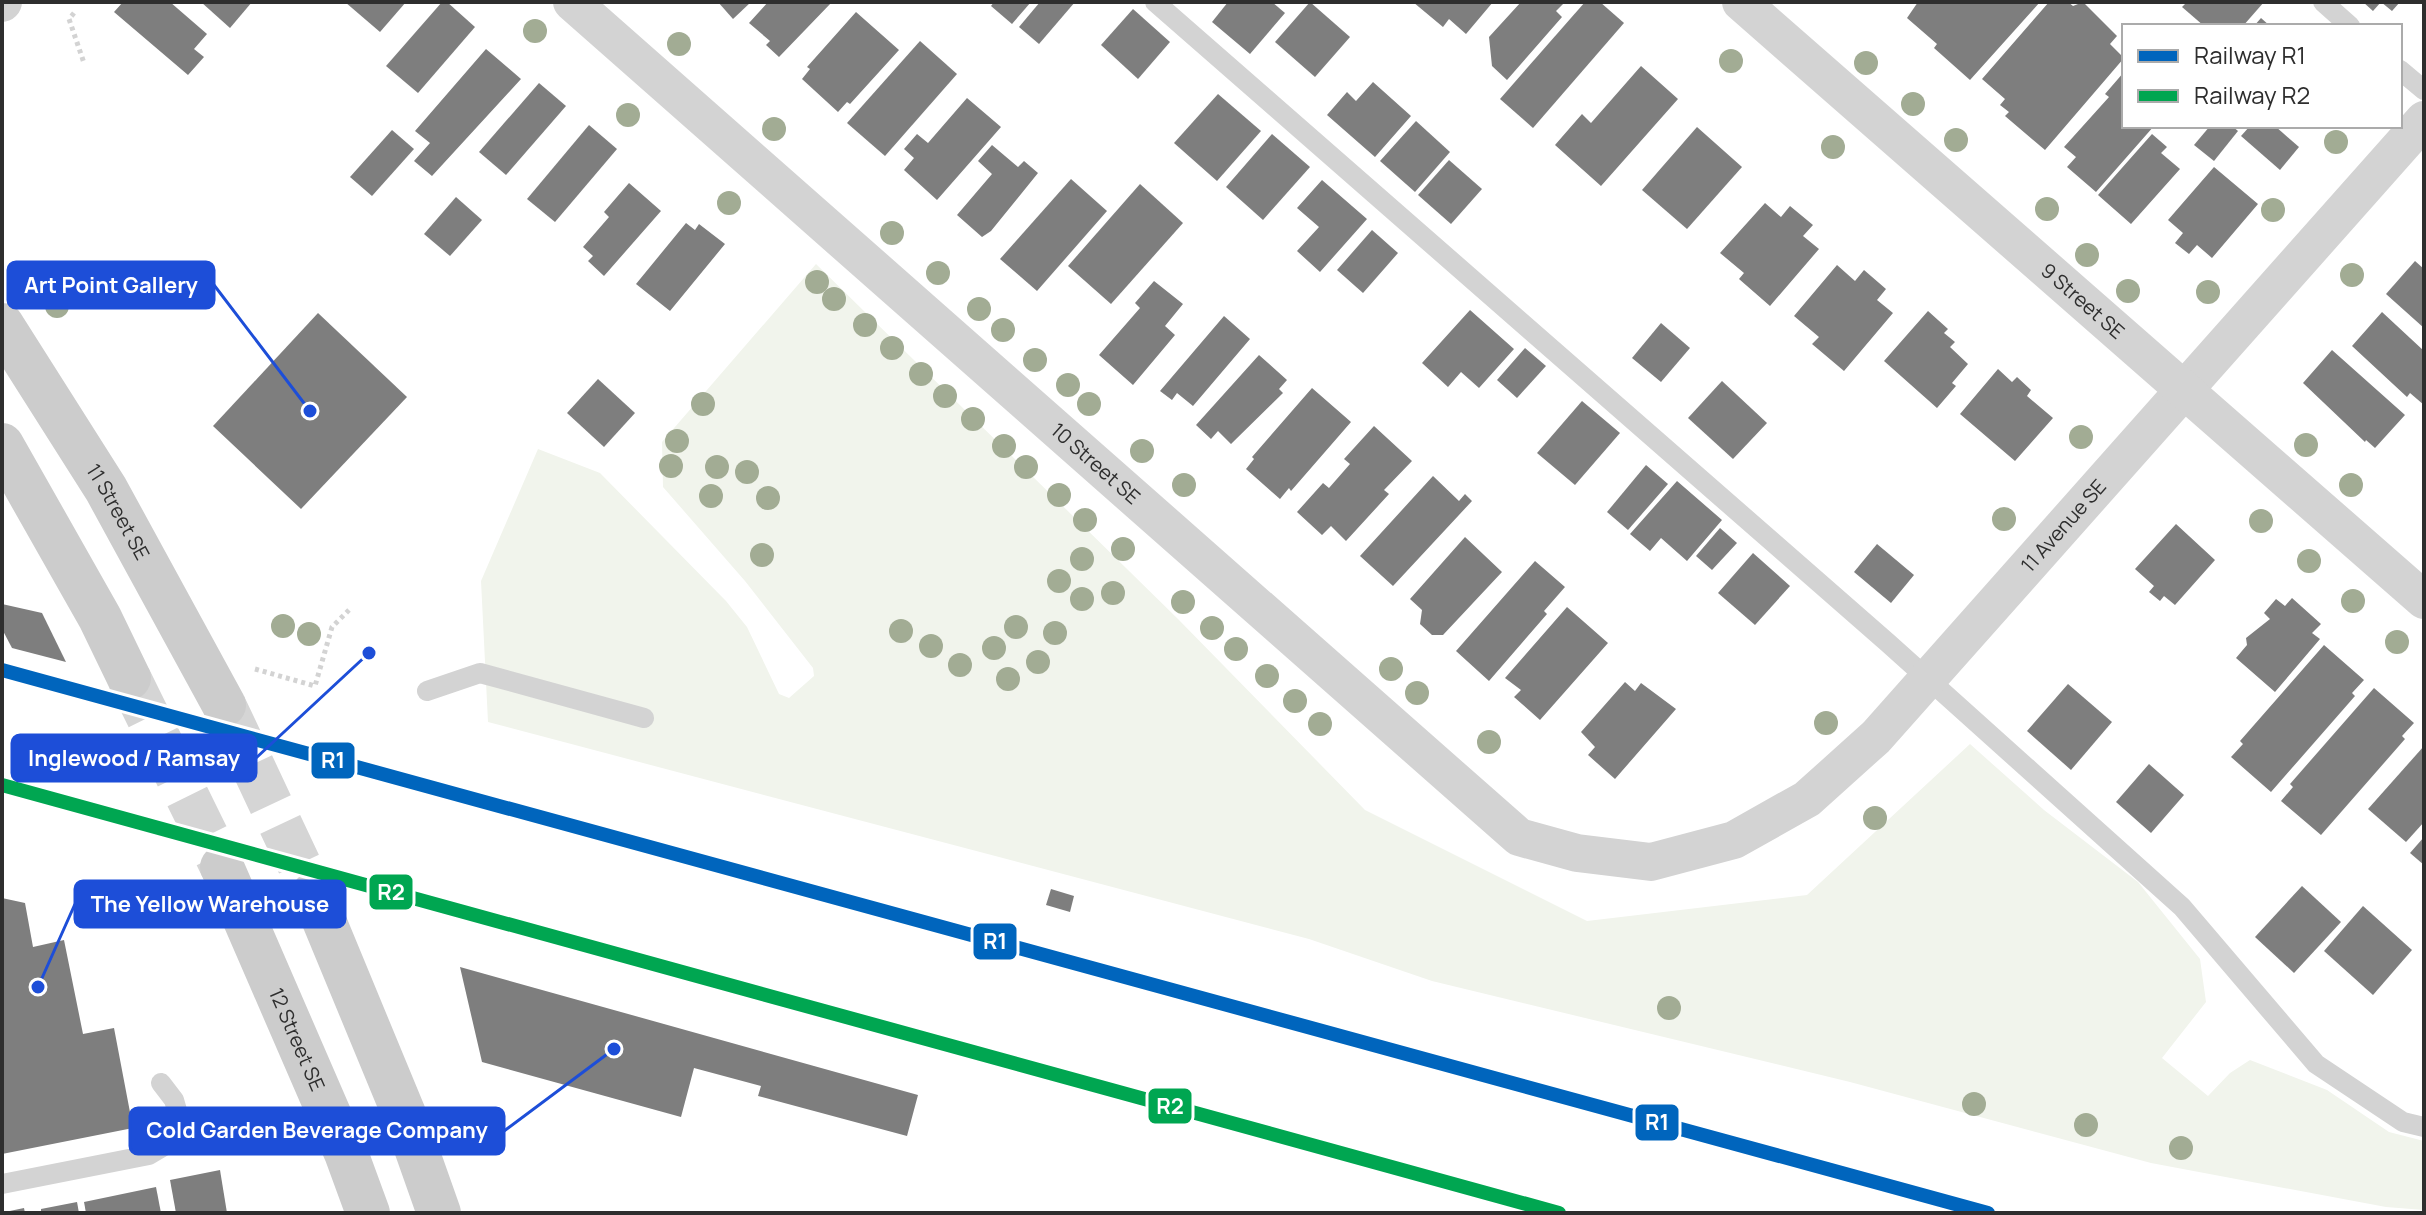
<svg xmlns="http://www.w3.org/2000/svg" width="2426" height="1215" font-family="Manrope,sans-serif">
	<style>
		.green { fill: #f1f4ec }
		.building { fill: #7e7e7e }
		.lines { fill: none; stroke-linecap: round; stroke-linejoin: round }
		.secondary-tunnel { stroke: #d5d5d5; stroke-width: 44; stroke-dasharray: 44 22; stroke-linecap: butt }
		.path { stroke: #d3d3d3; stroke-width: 5; stroke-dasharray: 4 4; stroke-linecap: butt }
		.lane { stroke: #d3d3d3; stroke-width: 20 }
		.street { stroke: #d3d3d3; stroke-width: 38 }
		.secondary { stroke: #ccc; stroke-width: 44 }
		.rail-1-casing { stroke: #fff; stroke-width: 20 }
		.rail-2-casing { stroke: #fff; stroke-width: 20 }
		.rail-1 { stroke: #0065bd; stroke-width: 14 }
		.rail-2 { stroke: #00a651; stroke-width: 14 }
		.tree { fill: #a2ac94 }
		.labels { text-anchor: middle; stroke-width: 8; stroke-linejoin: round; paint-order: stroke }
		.street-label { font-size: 20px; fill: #2e2e2e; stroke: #fff }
		.leader { fill: none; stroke: #1d4ed8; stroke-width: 3 }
		.callout-dot { fill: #1d4ed8; stroke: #fff; stroke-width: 3 }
		.callout { fill: #1d4ed8; stroke: #1d4ed8; stroke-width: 3 }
		.callout-label { font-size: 22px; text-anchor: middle; font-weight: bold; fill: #fff }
		.line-badge { stroke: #fff; stroke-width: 3 }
		.badge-label { font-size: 22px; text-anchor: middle; font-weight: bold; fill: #fff }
	</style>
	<rect width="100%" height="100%" fill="#fff"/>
	<!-- green -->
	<polygon class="green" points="816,264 1178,619 1365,810 1587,921 1807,895 1970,744 2044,810 2138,882 2200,959 2206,1002 2162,1058 2208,1096 2230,1073 2250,1060 2327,1090 2389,1132 2424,1141 2424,1210 2386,1207 2151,1163 1850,1082 1432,981 1309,939 488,722 481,581 538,449 600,473 726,601 747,627 779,694 789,698 814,676 813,668 745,581 663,487 662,442"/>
	<!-- building -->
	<g class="building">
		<polygon points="123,2 170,2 207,34 194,49 204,57 188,75 114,12"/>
		<polygon points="201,2 252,2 230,28"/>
		<polygon points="345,2 406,2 380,32"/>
		<polygon points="442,2 447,2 475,27 418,93 386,66"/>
		<polygon points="718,2 751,2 733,19"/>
		<polygon points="768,2 832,2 779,57 766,45 770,41 749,23"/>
		<polygon points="994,2 1031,2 1012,24 991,6"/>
		<polygon points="1040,2 1075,2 1039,44 1019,27"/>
		<polygon points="1228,2 1272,2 1285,13 1250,54 1212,22"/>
		<polygon points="1310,2 1350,37 1315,77 1275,42"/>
		<polygon points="1413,2 1493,2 1466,34 1449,19 1443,27"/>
		<polygon points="1521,2 1565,2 1556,11 1562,17 1507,80 1492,66 1489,37"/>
		<polygon points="1585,2 1600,2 1624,23 1533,128 1500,99"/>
		<polygon points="1918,2 2040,2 1970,80 1934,48 1937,44 1907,18"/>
		<polygon points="2049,2 2068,2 2073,6 2083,2 2117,36 2110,44 2124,58 2045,150 2005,116 2009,112 2000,105 2005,99 1982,79"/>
		<polygon points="2187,2 2264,2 2243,26 2204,26 2182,7"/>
		<polygon points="2363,2 2400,2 2392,11 2381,2 2373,11"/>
		<polygon points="1133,9 1170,42 1138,79 1101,45"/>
		<polygon points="856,12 899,50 850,104 847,102 838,112 802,79 810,69 807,67"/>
		<polygon points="2261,18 2270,26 2254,26"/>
		<polygon points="920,41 957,74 885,156 847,123"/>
		<polygon points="486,49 521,79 432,176 414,161 430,143 415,131"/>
		<polygon points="1641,66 1678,99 1601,186 1555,145 1582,114 1591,123"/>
		<polygon points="2124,72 2124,126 2154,126 2096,192 2067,167 2076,157 2064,147 2109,97 2105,94"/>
		<polygon points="1373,82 1411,116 1375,157 1327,115 1347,92 1356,101"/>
		<polygon points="539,83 566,106 506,175 479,152"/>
		<polygon points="1218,94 1261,131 1217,181 1174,143"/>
		<polygon points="967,98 1001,127 937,200 904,170 914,158 904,149 917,134 928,143"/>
		<polygon points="1416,121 1450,152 1415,192 1380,161"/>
		<polygon points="589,125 617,149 555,222 527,199"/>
		<polygon points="2210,126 2232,126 2238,131 2214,161 2194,145"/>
		<polygon points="2250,126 2275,126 2299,147 2280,170 2241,136"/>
		<polygon points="1697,127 1742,167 1687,229 1642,190"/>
		<polygon points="392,130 414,149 372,196 350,177"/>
		<polygon points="1272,134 1310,167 1263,220 1226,187"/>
		<polygon points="2152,134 2167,147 2161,153 2180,169 2131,224 2098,195"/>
		<polygon points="992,145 1018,167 1024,161 1038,173 991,231 982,237 957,215 992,174 978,161"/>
		<polygon points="1449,160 1482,189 1451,224 1418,195"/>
		<polygon points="2214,167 2258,204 2212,258 2197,245 2189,254 2175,243 2183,233 2168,220"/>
		<polygon points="1071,179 1107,211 1037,291 1000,259"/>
		<polygon points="1322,180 1367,219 1320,272 1297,251 1319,227 1297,208"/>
		<polygon points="629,183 661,211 604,276 588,261 593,256 583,247 609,217 604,212"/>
		<polygon points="1140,184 1183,223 1111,304 1068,266"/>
		<polygon points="456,197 482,220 450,256 424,234"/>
		<polygon points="1765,203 1781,217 1790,206 1813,225 1803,236 1819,249 1770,306 1739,279 1744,273 1720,253"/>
		<polygon points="686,223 695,230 699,224 725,244 670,311 636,284"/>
		<polygon points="1372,230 1398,253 1363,293 1337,270"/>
		<polygon points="2415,261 2424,269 2424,328 2386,294"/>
		<polygon points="1837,265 1855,281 1864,270 1886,289 1877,300 1893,313 1844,371 1812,344 1819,337 1794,316"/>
		<polygon points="1154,281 1183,304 1165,326 1175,335 1133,385 1099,355 1140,308 1135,303"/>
		<polygon points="1470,310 1514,349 1479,388 1461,372 1448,387 1422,363"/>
		<polygon points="1928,311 1948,329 1944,333 1955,342 1950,347 1968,364 1952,383 1956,386 1937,408 1884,361"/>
		<polygon points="2382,312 2424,351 2424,405 2410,393 2407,397 2352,346"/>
		<polygon points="318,313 407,397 301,509 213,426"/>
		<polygon points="1224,316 1250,339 1193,406 1177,393 1172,400 1160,391"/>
		<polygon points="1661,323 1690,348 1661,382 1632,358"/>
		<polygon points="1525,348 1546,366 1517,398 1497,380"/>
		<polygon points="2332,350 2405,415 2375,448 2366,440 2365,442 2303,383"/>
		<polygon points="1259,355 1287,380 1279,389 1283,393 1231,444 1218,431 1211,439 1196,425"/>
		<polygon points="1998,369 2012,382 2017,377 2031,390 2027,396 2053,418 2015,461 1960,414"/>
		<polygon points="598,379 635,413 604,447 567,413"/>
		<polygon points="1722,381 1767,423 1733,459 1688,418"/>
		<polygon points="1312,388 1351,422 1291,491 1289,488 1280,499 1246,469 1254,459 1252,457"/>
		<polygon points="1582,401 1620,433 1575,485 1537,453"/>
		<polygon points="1374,426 1412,461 1384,490 1389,494 1346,541 1331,526 1322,535 1297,512 1323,483 1329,488 1350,464 1344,459"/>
		<polygon points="1646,465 1668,484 1628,530 1607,512"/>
		<polygon points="1433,476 1459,501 1465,494 1472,501 1393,586 1360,556"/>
		<polygon points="1677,481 1722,520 1687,561 1661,538 1650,551 1630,534"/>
		<polygon points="2176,524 2215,560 2175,605 2164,596 2160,601 2149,592 2154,586 2135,569"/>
		<polygon points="1720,528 1737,543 1712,570 1696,556"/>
		<polygon points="1465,537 1502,572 1443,635 1432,635 1420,624 1422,610 1410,599"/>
		<polygon points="1877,544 1914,575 1891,603 1854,572"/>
		<polygon points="1753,553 1790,586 1755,625 1718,593"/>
		<polygon points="1535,561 1565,587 1544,611 1547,614 1489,681 1456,651"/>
		<polygon points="2292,598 2321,624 2312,633 2320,639 2275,692 2236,658 2247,645 2246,638 2270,619 2264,613 2276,599 2285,606"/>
		<polygon points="2,604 42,613 66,662 12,648 2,629"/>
		<polygon points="1567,607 1608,643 1540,720 1514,697 1521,690 1505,678"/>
		<polygon points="2324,645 2364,680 2352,693 2355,696 2271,792 2231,757 2243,744 2240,741"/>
		<polygon points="1625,682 1635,691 1641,683 1676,709 1615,779 1588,755 1595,747 1581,732"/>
		<polygon points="2068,684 2112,722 2071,770 2027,731"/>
		<polygon points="2374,688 2414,723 2402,736 2405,739 2321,835 2281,801 2293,787 2290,784"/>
		<polygon points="2424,746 2424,822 2406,842 2368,809"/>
		<polygon points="2149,764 2184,795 2151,833 2116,802"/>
		<polygon points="2424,837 2424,865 2410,853"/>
		<polygon points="2302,886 2341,922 2294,973 2255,937"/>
		<polygon points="1051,889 1074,896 1070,912 1046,905"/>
		<polygon points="2,898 25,903 33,947 64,940 83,1034 114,1028 133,1128 2,1154"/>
		<polygon points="2363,906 2412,950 2373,995 2324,951"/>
		<polygon points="460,967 918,1095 907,1136 758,1096 761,1086 694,1068 681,1117 482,1062"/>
		<polygon points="220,1170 227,1213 176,1213 170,1180"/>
		<polygon points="156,1187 161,1213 86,1213 84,1202"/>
		<polygon points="77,1202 79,1213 41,1213 41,1209"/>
		<polygon points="24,1208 25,1213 5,1213 5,1212"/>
	</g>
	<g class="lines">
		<!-- secondary-tunnel -->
		<g class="secondary-tunnel">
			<polyline points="129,678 222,867"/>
			<polyline points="224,705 313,894"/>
		</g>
		<!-- path -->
		<g class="path">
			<polyline points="74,13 69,19 84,63"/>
			<polyline points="255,669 315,686 332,627 349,610"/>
		</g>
		<!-- lane -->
		<g class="lane">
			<polyline points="1155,2 1888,643 2182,907 2316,1064 2403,1122 2424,1127"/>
			<polyline points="2323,2 2350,26"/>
			<polyline points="2400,70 2424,90"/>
			<polyline points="427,691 480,673 644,718"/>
			<polyline points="2,1184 149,1155 171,1142 181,1124 174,1100 161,1083"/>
		</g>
		<!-- street -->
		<g class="street">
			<path id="s1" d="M572,2L1519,837L1577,853L1651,862L1734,840L1807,799L1876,737L2424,120"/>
			<path id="s2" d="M1741,2L2424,600"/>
			<polyline points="2,3 3,2"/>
		</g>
		<!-- secondary -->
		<g class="secondary">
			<path id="s3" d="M2,325L106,489L224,705"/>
			<polyline points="2,445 100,618 129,678"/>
			<path id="s4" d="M222,867L346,1153L368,1213"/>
			<polyline points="313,894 404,1114 439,1213"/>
		</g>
		<defs>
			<polyline id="rail-1" points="2,670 1988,1213"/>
			<polyline id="rail-2" points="2,785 1559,1213"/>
		</defs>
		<!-- rail-1 casing -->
		<use href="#rail-1" class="rail-1-casing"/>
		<!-- rail-2 casing -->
		<use href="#rail-2" class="rail-2-casing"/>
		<!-- rail-1 -->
		<use href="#rail-1" class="rail-1"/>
		<!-- rail-2 -->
		<use href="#rail-2" class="rail-2"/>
	</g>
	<!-- trees -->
	<g class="tree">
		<circle cx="535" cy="31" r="12"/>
		<circle cx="679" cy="44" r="12"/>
		<circle cx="1731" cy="61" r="12"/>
		<circle cx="1866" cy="63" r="12"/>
		<circle cx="1913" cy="104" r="12"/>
		<circle cx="628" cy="115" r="12"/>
		<circle cx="774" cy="129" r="12"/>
		<circle cx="1956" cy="140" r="12"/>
		<circle cx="2336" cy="142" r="12"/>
		<circle cx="1833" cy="147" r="12"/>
		<circle cx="729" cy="203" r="12"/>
		<circle cx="2047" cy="209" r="12"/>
		<circle cx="2273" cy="210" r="12"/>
		<circle cx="892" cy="233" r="12"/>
		<circle cx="2087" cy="255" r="12"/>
		<circle cx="938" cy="273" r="12"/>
		<circle cx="2352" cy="275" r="12"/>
		<circle cx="817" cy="282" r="12"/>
		<circle cx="2128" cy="291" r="12"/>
		<circle cx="2208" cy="292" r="12"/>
		<circle cx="834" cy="299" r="12"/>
		<circle cx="57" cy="306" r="12"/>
		<circle cx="979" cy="309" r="12"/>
		<circle cx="865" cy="325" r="12"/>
		<circle cx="1003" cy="330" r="12"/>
		<circle cx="892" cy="348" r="12"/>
		<circle cx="1035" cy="360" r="12"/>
		<circle cx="921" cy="374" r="12"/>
		<circle cx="1068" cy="385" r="12"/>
		<circle cx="945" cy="396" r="12"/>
		<circle cx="703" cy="404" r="12"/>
		<circle cx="1089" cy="404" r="12"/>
		<circle cx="973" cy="419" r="12"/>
		<circle cx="2081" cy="437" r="12"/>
		<circle cx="677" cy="441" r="12"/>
		<circle cx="2306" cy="445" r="12"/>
		<circle cx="1004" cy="446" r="12"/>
		<circle cx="1142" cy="451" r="12"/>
		<circle cx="671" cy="466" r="12"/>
		<circle cx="717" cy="467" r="12"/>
		<circle cx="1026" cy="467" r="12"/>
		<circle cx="747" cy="472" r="12"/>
		<circle cx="1184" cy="485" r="12"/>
		<circle cx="2351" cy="485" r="12"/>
		<circle cx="1059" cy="495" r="12"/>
		<circle cx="711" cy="496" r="12"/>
		<circle cx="768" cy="498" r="12"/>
		<circle cx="2004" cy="519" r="12"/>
		<circle cx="1085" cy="520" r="12"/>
		<circle cx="2261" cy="521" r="12"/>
		<circle cx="1123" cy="549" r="12"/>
		<circle cx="762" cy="555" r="12"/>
		<circle cx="1082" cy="559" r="12"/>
		<circle cx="2309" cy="561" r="12"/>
		<circle cx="1059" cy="581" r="12"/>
		<circle cx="1113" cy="593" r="12"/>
		<circle cx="1082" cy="599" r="12"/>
		<circle cx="2353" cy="601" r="12"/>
		<circle cx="1183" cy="602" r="12"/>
		<circle cx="283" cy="626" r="12"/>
		<circle cx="1016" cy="627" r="12"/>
		<circle cx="1212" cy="628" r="12"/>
		<circle cx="901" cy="631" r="12"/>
		<circle cx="1055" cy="633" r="12"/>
		<circle cx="309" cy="634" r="12"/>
		<circle cx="2397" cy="642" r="12"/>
		<circle cx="931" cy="646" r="12"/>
		<circle cx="994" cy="648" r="12"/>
		<circle cx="1236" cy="649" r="12"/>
		<circle cx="1038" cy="662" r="12"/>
		<circle cx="960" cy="665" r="12"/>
		<circle cx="1391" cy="669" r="12"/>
		<circle cx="1267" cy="676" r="12"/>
		<circle cx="1008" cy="679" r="12"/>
		<circle cx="1417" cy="693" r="12"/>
		<circle cx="1295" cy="701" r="12"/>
		<circle cx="1826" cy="723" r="12"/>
		<circle cx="1320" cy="724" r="12"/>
		<circle cx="1489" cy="742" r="12"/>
		<circle cx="1875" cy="818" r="12"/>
		<circle cx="1669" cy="1008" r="12"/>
		<circle cx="1974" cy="1104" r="12"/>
		<circle cx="2086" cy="1125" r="12"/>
		<circle cx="2181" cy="1148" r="12"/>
	</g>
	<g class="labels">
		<!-- street labels -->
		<g class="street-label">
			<text dy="7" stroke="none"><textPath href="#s2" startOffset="454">9 Street SE</textPath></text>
			<text dy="7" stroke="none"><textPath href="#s1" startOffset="698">10 Street SE</textPath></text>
			<text dy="7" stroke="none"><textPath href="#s3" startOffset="220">11 Street SE</textPath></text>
			<text dy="7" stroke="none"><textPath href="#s1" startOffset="1942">11 Avenue SE</textPath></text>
			<text dy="7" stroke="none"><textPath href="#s4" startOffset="188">12 Street SE</textPath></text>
		</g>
	</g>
	<!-- callouts -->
	<path class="leader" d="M310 411L214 285M369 653L256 758M38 987L75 904M614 1049L504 1131"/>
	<g class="callout-dot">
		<circle cx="310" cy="411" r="8"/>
		<circle cx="369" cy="653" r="8"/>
		<circle cx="38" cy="987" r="8"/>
		<circle cx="614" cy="1049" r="8"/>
	</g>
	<g class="callout">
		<rect x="8" y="262" width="206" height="46" rx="8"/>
		<rect x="12" y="735" width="244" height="46" rx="8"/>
		<rect x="75" y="881" width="270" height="46" rx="8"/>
		<rect x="130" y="1108" width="374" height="46" rx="8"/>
	</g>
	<g class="callout-label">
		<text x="111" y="293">Art Point Gallery</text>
		<text x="134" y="766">Inglewood / Ramsay</text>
		<text x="210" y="912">The Yellow Warehouse</text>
		<text x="317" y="1138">Cold Garden Beverage Company</text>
	</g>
	<g class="line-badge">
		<rect x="310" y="741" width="46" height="39" rx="8" fill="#0065bd"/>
		<rect x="368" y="873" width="46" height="38" rx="8" fill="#00a651"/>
		<rect x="972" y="922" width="46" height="39" rx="8" fill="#0065bd"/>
		<rect x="1147" y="1087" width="46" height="38" rx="8" fill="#00a651"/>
		<rect x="1634" y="1103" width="46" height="39" rx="8" fill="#0065bd"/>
	</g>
	<g class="badge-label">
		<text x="333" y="768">R1</text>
		<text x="391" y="900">R2</text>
		<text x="995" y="949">R1</text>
		<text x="1170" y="1114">R2</text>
		<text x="1657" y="1130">R1</text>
	</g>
	<!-- border -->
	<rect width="2426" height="1215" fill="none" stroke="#2e2e2e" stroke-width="8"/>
	<!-- legend -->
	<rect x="2122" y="24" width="280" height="104" fill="#ffffff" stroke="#ababab" stroke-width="2"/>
	<rect x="2138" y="50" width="40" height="12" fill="#0065bd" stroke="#ababab" stroke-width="2"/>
	<text x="2194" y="64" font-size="24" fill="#2e2e2e">Railway R1</text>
	<rect x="2138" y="90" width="40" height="12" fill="#00a651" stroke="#ababab" stroke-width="2"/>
	<text x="2194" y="104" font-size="24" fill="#2e2e2e">Railway R2</text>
</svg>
